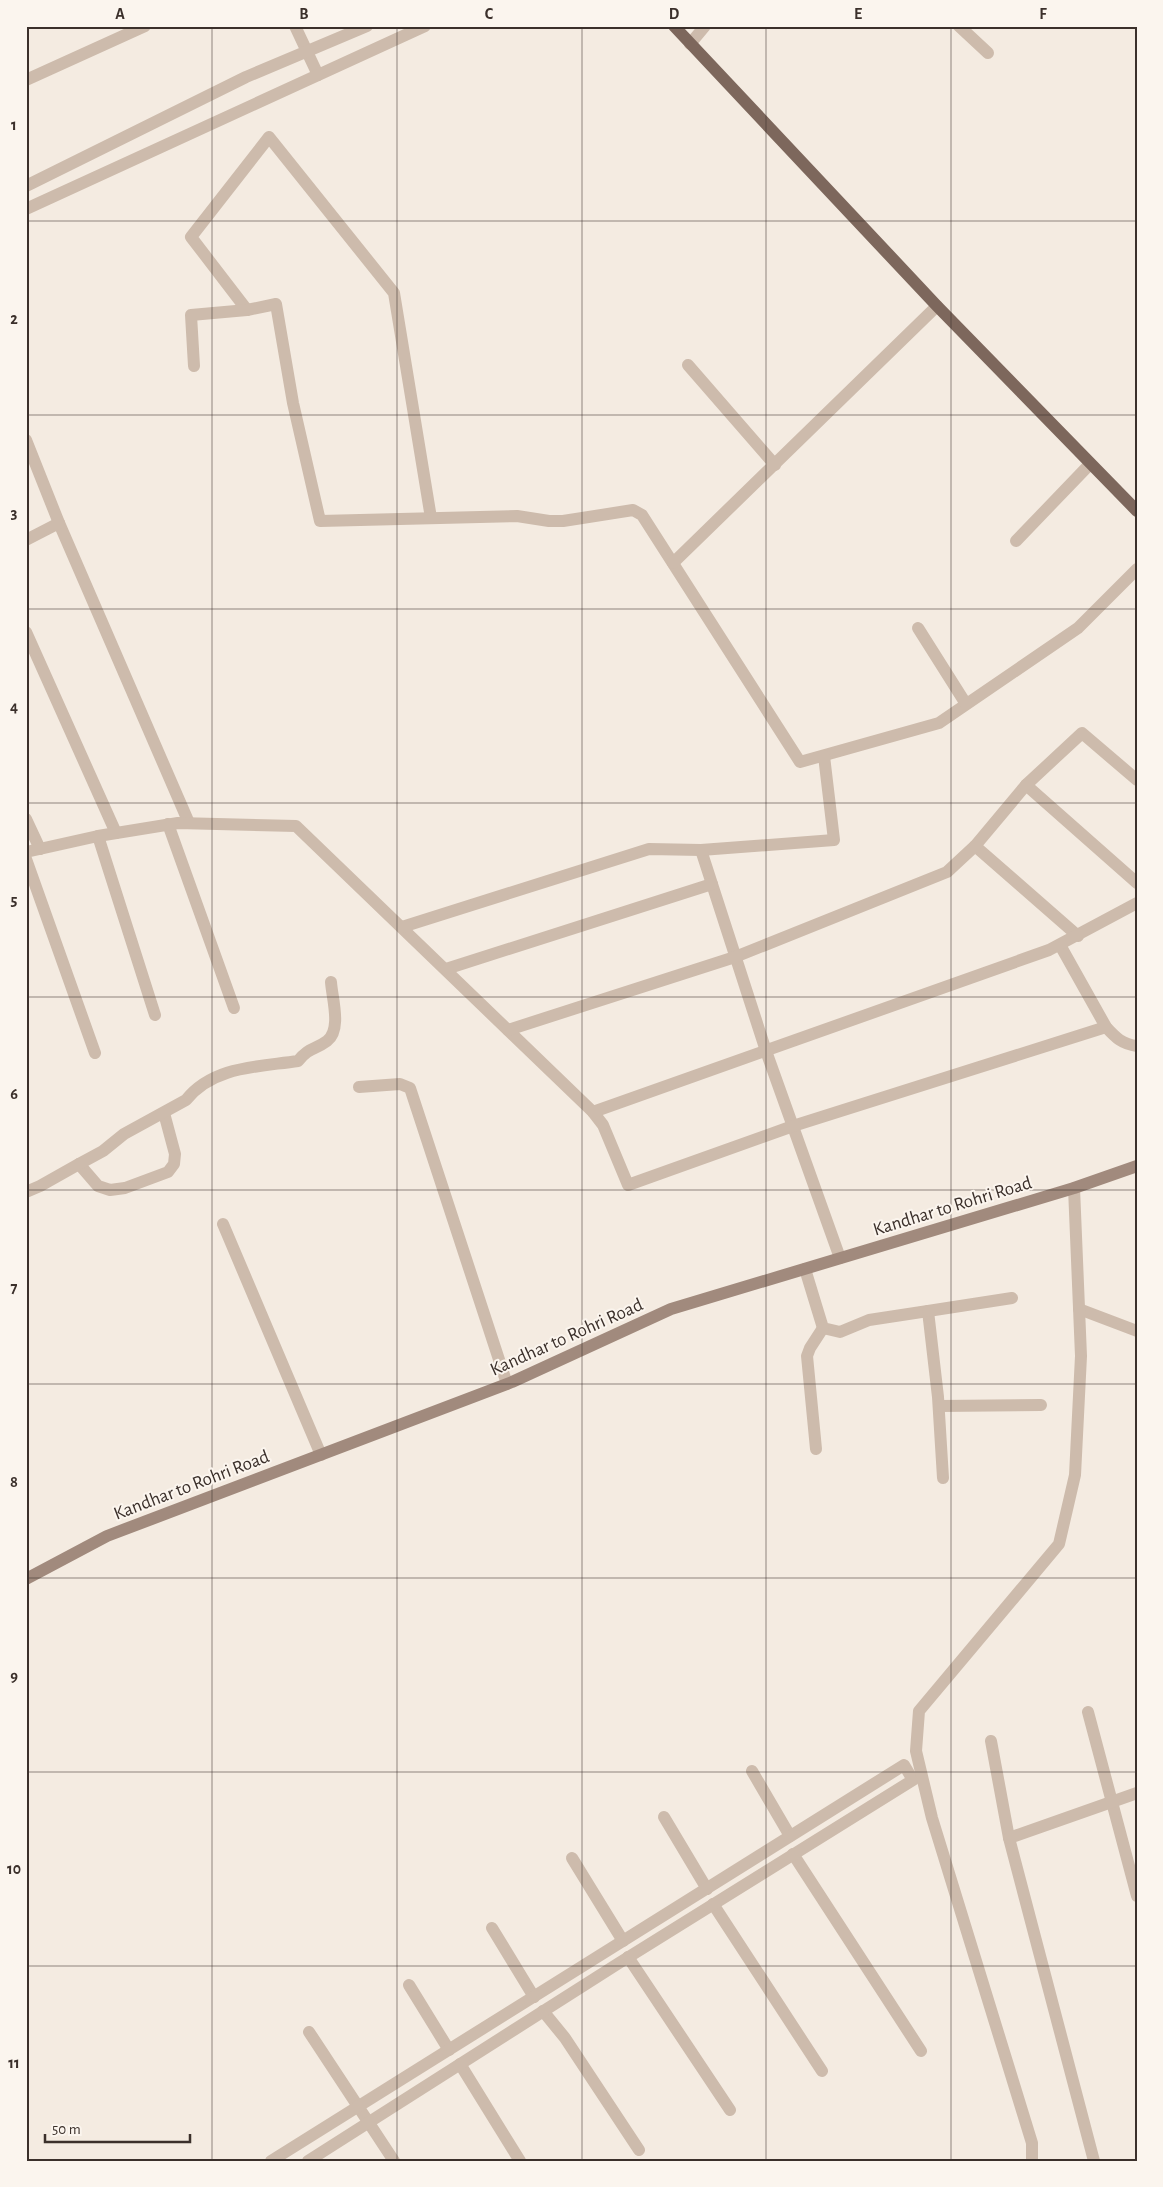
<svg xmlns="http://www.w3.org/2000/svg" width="1163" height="2187" font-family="'Alegreya Sans',sans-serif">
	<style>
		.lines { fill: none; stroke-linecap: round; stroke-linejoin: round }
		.street { stroke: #cdbbac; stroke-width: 12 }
		.secondary { stroke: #a18a7d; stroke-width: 12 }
		.primary { stroke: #7d675c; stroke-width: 12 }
		.grid { fill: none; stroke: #3b302b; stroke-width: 1; stroke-opacity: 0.55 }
		.labels { text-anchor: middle; stroke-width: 4; stroke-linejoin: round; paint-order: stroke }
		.street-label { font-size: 19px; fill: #3b302b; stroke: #fbf5ee }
		.neatline { fill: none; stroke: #3b302b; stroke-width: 2 }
		.grid-label { font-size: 16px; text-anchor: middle; font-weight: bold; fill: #3b302b }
	</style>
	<rect width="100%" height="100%" fill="#f4ebe1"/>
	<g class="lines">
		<!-- street -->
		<g class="street">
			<polyline points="295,26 318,75"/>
			<polyline points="959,26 988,53"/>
			<polyline points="690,44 705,26"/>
			<polyline points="26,80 145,26"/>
			<polyline points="26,186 246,77 367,26"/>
			<polyline points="26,209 425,26"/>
			<polyline points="247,310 191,237 269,137 394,293 431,518"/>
			<polyline points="688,365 775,465"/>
			<polyline points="194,366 191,315 247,310 276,304 293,403 320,521 517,516 549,521 563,521 633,510 642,515 800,762 939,723 1078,628 1137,569"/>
			<polyline points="26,440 59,523 189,823"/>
			<polyline points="26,540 59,523"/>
			<polyline points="1016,541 1090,464"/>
			<polyline points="673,563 937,306"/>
			<polyline points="918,628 966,704"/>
			<polyline points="26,632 116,833"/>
			<polyline points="1026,785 1137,883"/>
			<polyline points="26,819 40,849"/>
			<polyline points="168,824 234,1008"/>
			<polyline points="98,836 155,1015"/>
			<polyline points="975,846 1078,936"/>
			<polyline points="701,850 766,1051 840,1258"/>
			<polyline points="26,852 98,836 178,823 296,826 593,1112 603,1125 628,1185 793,1126 1106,1027"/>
			<polyline points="26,859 95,1053"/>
			<polyline points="402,927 649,849 701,850 834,840 824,756"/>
			<path d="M1060,945L1106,1027C1116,1038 1122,1044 1137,1046"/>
			<polyline points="446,969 712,884"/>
			<polyline points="508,1030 735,957 947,872 975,846 1026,785 1082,733 1137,780"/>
			<polyline points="359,1087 400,1084 410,1088 507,1384"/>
			<polyline points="593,1112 1049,950 1137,903"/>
			<polyline points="79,1164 98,1186 110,1190 125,1188 168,1172 174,1164 175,1154 164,1113"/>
			<path d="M26,1192L40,1186L79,1164L103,1151L124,1134L186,1100C213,1066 258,1067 298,1061C309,1047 315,1050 327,1041C342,1030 332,998 331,982"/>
			<polyline points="223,1224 321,1455"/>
			<polyline points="805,1269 823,1328 840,1332 869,1320 928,1311 938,1397 943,1478"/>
			<polyline points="1079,1309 1137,1331"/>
			<polyline points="928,1311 1012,1298"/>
			<polyline points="939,1406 1041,1405"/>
			<polyline points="816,1449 807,1356 810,1348 823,1328"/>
			<polyline points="1088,1712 1137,1896"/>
			<polyline points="991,1741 1009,1838 1094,2161"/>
			<polyline points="752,1771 790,1836"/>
			<polyline points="664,1817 707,1889"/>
			<polyline points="1009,1838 1137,1793"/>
			<polyline points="793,1854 921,2051"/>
			<polyline points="572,1858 623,1941"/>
			<polyline points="713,1904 822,2071"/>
			<polyline points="492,1928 534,1997"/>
			<polyline points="628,1957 730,2110"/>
			<polyline points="409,1985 449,2050"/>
			<polyline points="543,2011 565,2038 639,2150"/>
			<polyline points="309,2032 394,2161"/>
			<polyline points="460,2064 520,2161"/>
			<polyline points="271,2161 904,1765 913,1780 619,1963 308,2161"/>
			<polyline points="1032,2161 1032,2143 932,1818 916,1751 919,1711 1059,1544 1075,1475 1081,1356 1074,1188"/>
		</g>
		<!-- secondary -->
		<polyline class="secondary" points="26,1579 107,1536 512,1382 671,1309 1074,1188 1137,1166"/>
		<!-- primary -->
		<polyline class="primary" points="674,26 937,306 1137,511"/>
	</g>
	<!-- grid -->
	<path class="grid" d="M212,26V2161M397,26V2161M582,26V2161M766,26V2161M951,26V2161M26,221H1137M26,415H1137M26,609H1137M26,803H1137M26,997H1137M26,1190H1137M26,1384H1137M26,1578H1137M26,1772H1137M26,1966H1137"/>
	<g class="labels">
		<!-- street labels -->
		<g class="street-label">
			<text transform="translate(952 1205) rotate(-17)" y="7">Kandhar to Rohri Road</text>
			<text transform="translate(566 1336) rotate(-24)" y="7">Kandhar to Rohri Road</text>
			<text transform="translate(191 1484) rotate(-21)" y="7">Kandhar to Rohri Road</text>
		</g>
	</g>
	<!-- border -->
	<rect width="1163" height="2187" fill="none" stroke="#fbf5ee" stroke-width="55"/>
	<!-- scale -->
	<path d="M45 2134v8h145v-8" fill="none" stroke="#3b302b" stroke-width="2.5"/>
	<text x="52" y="2134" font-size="15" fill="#3b302b" stroke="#fbf5ee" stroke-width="4" paint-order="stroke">50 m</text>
	<rect x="28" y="28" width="1108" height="2132" class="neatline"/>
	<g class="grid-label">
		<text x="120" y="19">A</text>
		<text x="304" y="19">B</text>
		<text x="489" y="19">C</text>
		<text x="674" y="19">D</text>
		<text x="858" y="19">E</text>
		<text x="1043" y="19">F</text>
		<text x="14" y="130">1</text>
		<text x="14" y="324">2</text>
		<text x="14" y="518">3</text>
		<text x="14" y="712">4</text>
		<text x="14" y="905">5</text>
		<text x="14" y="1099">6</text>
		<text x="14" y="1293">7</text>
		<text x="14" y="1487">8</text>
		<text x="14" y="1681">9</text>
		<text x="14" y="1874">10</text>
		<text x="14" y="2068">11</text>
	</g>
</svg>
